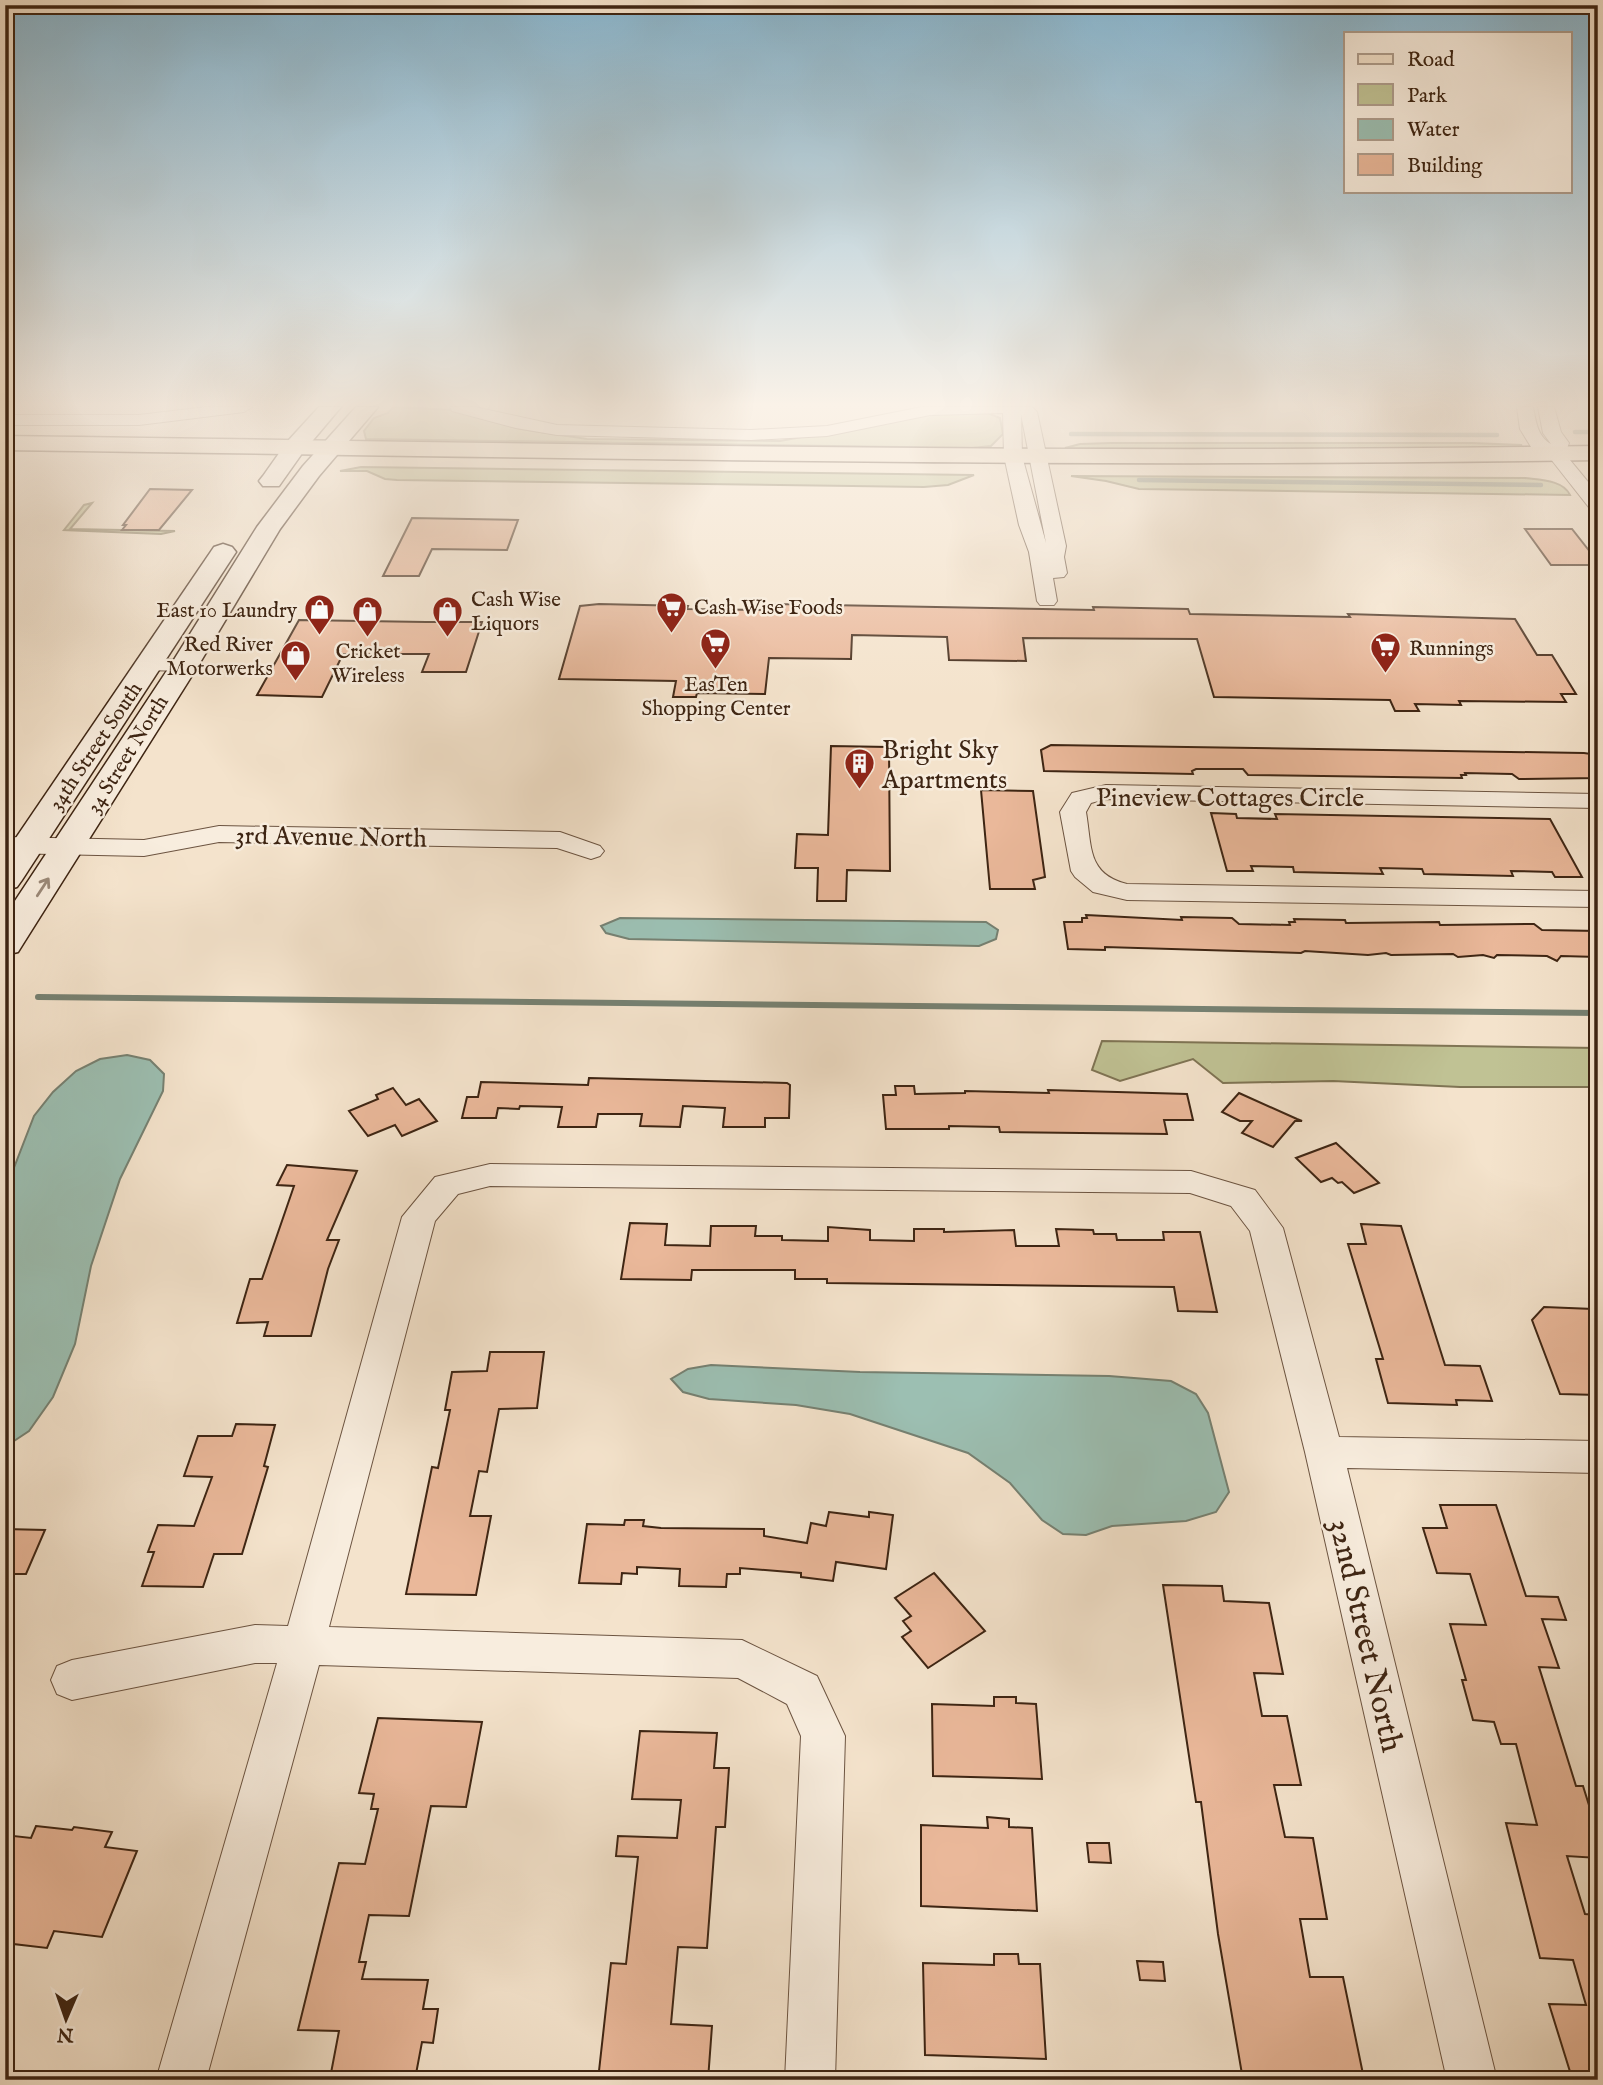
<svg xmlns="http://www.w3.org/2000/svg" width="1603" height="2085" font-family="'IM FELL English',serif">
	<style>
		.green { fill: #c0c294; stroke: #7f7454; stroke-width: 2 }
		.water { fill: #9cbfb2; stroke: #768172; stroke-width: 2 }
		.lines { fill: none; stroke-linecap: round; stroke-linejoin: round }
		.stream-far1 { stroke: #768172; stroke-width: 4.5 }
		.stream { stroke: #768172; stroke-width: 6 }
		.building { fill: #eab89a; stroke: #3e2513; stroke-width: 2 }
		.street-casing { stroke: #6c5441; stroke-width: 2 }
		.secondary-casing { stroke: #3e2513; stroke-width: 3 }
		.primary-casing { stroke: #3e2513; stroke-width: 3 }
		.street { fill: #f8edde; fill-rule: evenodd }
		.secondary { fill: #f8edde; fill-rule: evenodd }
		.primary { fill: #f4e3cc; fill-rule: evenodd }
		.oneway { stroke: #9b8978 }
		.labels { text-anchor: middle; stroke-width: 5; stroke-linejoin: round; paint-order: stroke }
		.far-poi-label { font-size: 21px; fill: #3e2513; stroke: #f8edde; text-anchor: start }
		.far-street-label { font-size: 21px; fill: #3e2513; stroke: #f8edde }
		.poi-label { font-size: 26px; fill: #3e2513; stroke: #f8edde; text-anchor: start }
		.street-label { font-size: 26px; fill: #3e2513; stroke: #f8edde }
		.near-street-label { font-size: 32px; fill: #3e2513; stroke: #f8edde }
	</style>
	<rect width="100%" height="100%" fill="#f4e3cc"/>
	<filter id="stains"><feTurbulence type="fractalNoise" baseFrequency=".00286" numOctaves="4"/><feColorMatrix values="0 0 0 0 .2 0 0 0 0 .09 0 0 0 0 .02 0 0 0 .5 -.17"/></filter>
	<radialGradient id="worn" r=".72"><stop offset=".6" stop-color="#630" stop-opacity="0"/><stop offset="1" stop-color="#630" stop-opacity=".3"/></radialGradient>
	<!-- green -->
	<g class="green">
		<polygon points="394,407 453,410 521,429 587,439 780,441 921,415 985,412 1000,418 1003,434 991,446 972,448 366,439 364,431 374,418 388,413"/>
		<polygon points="1111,443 1472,443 1522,445 1509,450 1065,448 1080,444"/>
		<polygon points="361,467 974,475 948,485 924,487 397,480 385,479 367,471 340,471"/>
		<path d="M1071,476L1525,478C1540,480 1563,480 1570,495L1139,489L1106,481Z"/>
		<polygon points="92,503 70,529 175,531 161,534 64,530 84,505"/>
		<polygon points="1102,1041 1598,1048 1598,1087 1460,1087 1333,1081 1223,1083 1193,1059 1120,1081 1092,1070"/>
	</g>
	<!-- water -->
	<g class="water">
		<polygon points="620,918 986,922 998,930 996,939 979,946 629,939 606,933 601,926"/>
		<polygon points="127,1055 150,1060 164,1074 163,1091 120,1179 91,1266 75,1344 53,1397 29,1431 5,1447 5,1191 34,1116 53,1092 76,1071 100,1059"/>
		<polygon points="711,1365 860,1372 1109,1376 1171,1381 1196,1394 1208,1413 1229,1492 1216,1512 1186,1521 1112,1526 1086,1535 1063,1534 1042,1520 1010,1483 968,1453 850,1414 796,1405 709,1399 683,1392 671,1379 688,1369"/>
	</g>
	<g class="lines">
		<!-- stream-far1 -->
		<g class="stream-far1">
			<polyline points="1575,432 1598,432"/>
			<polyline points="1071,434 1497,435"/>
			<polyline points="1139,480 1541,485"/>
		</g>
		<!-- stream -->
		<polyline class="stream" points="38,997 1598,1013"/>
	</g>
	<!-- building -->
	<g class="building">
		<polygon points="150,489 192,490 159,530 122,530 126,525 123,525"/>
		<polygon points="412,518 518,520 507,550 432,549 419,576 383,576"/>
		<polygon points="1525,529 1572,529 1598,562 1598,565 1551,565"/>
		<polygon points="599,604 688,606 687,609 773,610 773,604 1094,610 1093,607 1188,609 1190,614 1350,617 1348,614 1515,619 1537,655 1552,655 1576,694 1561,694 1566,702 1459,701 1461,705 1415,704 1419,711 1395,711 1390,700 1214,697 1197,639 1023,638 1026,661 949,660 947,637 852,635 851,659 769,658 765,694 697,693 696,697 673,697 676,681 559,679 580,606"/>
		<polygon points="299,620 426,622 482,622 466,672 422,672 429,654 343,654 322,697 257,695"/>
		<polygon points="1051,745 1584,753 1598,755 1598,778 1519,779 1512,774 1465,773 1466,775 1461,775 1462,778 1248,775 1243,769 1196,769 1192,771 1193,774 1044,771 1041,750"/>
		<polygon points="831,746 889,747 890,871 847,870 846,901 817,901 818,868 795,868 797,834 828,835"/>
		<polygon points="981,790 1033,791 1045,877 1033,880 1035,889 990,889"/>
		<polygon points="1211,813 1236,814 1237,818 1277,819 1275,814 1550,819 1582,877 1555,877 1552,872 1511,871 1513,876 1424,874 1422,869 1380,868 1383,874 1294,872 1293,867 1251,866 1253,871 1227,871"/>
		<polygon points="1086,915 1182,920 1181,917 1232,918 1239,924 1290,925 1289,922 1295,922 1294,919 1345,920 1346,923 1439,922 1440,925 1534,924 1542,930 1598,931 1598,957 1561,956 1557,961 1547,956 1497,955 1494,958 1483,955 1458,957 1453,954 1391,955 1386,953 1368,955 1305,951 1301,953 1105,947 1105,950 1068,949 1064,922 1082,922 1082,918 1087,918"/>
		<polygon points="589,1078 787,1083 790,1085 789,1118 765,1118 765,1127 723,1127 725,1108 683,1106 680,1127 640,1126 642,1114 598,1114 596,1127 558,1127 562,1107 520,1106 519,1109 498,1108 496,1118 462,1118 467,1097 478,1097 481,1082 588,1085"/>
		<polygon points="895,1086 914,1086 915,1094 965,1093 965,1091 1049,1093 1048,1090 1187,1094 1193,1120 1164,1120 1167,1134 1000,1132 999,1127 949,1126 949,1129 886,1129 883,1095 896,1095"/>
		<polygon points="393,1088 406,1105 419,1099 437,1121 402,1136 395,1125 368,1136 349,1111 378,1099 376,1095"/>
		<polygon points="1239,1093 1297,1119 1302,1121 1295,1121 1273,1147 1242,1133 1252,1121 1240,1121 1222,1112"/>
		<polygon points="1336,1143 1379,1183 1354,1193 1342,1182 1338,1183 1332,1178 1321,1182 1296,1158"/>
		<polygon points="287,1165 357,1171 327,1240 339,1240 328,1269 311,1336 264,1336 268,1322 237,1323 250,1279 262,1279 294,1186 277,1185"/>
		<polygon points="630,1223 667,1224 665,1245 710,1246 711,1226 756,1226 755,1236 782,1236 782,1240 828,1241 828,1227 870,1230 870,1240 914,1241 914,1229 944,1229 944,1232 1014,1230 1016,1246 1059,1246 1056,1229 1093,1230 1094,1234 1116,1234 1117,1240 1164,1240 1163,1232 1200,1232 1217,1312 1178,1311 1174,1287 827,1283 827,1279 795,1279 795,1270 692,1270 691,1280 621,1279"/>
		<polygon points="1361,1224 1401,1226 1445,1365 1480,1366 1492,1401 1456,1400 1457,1405 1388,1403 1376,1359 1383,1359 1348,1244 1366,1244"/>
		<polygon points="1544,1307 1593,1309 1598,1319 1598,1395 1560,1394 1532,1320"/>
		<polygon points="490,1352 544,1352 537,1408 499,1409 487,1472 479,1471 470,1516 491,1516 476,1595 406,1594 432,1467 438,1468 450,1410 445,1410 452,1372 487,1371"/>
		<polygon points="236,1424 275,1425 264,1466 268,1467 242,1554 214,1554 203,1587 142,1586 154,1552 148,1552 158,1525 194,1526 212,1477 184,1476 198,1436 232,1436"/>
		<polygon points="1440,1505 1496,1505 1526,1596 1558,1597 1566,1620 1542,1619 1559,1668 1539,1667 1576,1786 1583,1786 1598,1834 1598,1858 1567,1856 1585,1914 1598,1915 1598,2079 1572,2078 1549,2004 1586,2005 1573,1960 1540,1958 1506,1823 1537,1825 1516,1744 1501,1744 1494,1722 1473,1720 1462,1680 1466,1680 1450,1624 1486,1625 1470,1574 1437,1573 1423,1528 1447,1528"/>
		<polygon points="829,1512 869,1517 869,1512 893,1515 886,1569 836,1562 833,1581 801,1577 801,1573 740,1568 740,1574 727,1574 726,1587 679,1586 680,1569 637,1567 637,1574 622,1573 621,1584 579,1583 587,1524 624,1525 625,1520 644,1520 643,1526 661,1528 764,1529 764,1536 807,1543 811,1523 826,1526"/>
		<polygon points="5,1529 45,1530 26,1574 5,1574"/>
		<polygon points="934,1573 985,1631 928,1668 902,1637 911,1631 903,1621 911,1616 895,1598"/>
		<polygon points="1163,1585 1222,1586 1224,1601 1269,1603 1283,1674 1254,1673 1262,1716 1287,1716 1301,1785 1274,1785 1285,1837 1313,1838 1327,1919 1300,1919 1310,1977 1343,1977 1363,2074 1331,2072 1332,2080 1243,2080 1218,1934 1201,1802 1196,1802"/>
		<polygon points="994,1697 1016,1697 1016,1703 1036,1704 1042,1779 933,1776 932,1704 994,1706"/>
		<polygon points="378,1718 482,1722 466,1807 431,1806 409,1916 369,1915 359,1962 366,1962 362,1979 428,1980 423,2009 438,2009 433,2043 422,2042 416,2074 331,2073 339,2031 298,2030 339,1863 365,1864 378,1809 371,1809 374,1794 359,1793"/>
		<polygon points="640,1731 717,1733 714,1768 729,1768 725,1827 716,1827 707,1948 678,1947 671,2024 712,2026 708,2080 598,2080 611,1963 626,1964 638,1857 616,1856 618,1836 677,1838 681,1800 632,1799"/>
		<polygon points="987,1817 1009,1819 1009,1827 1032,1828 1037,1911 921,1906 921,1825 988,1828"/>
		<polygon points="36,1826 72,1830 74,1827 112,1832 105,1847 137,1851 102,1937 54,1931 47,1948 5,1943 5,1835 31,1838"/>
		<polygon points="1087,1843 1109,1843 1111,1863 1089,1862"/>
		<polygon points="994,1954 1018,1954 1019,1964 1040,1964 1046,2059 925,2055 923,1963 994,1965"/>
		<polygon points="1137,1961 1163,1962 1165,1981 1140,1980"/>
	</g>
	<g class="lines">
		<defs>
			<g id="street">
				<polygon points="206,407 252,407 244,412 139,425 5,425 5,415 139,415"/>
				<path d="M450,407H475L557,425L751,430L827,426L922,407H1032L1037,412L1066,546L1064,557L1067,573L1064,577L1053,578L1057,601L1054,605H1040L1037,601L1029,552L1019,525L1004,456L1003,413L930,415L827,436L751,440L557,435L516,428L452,411ZM1021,414L1046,543L1022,456Z"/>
				<path d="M1517,407H1533C1536,421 1537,436 1551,444L1543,433L1538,407H1554L1561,432L1569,443L1565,454L1598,494V512L1591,510L1550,458L1531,447L1520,429Z"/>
				<polygon points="148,658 192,661 195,666 192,671 140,670 137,665 140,660"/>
				<path d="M1106,785L1598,794V808L1106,799L1091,803L1086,812C1092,847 1087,874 1127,884L1598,891V907L1127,900L1093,892L1075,877L1071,871L1060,812L1072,793Z"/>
				<polygon points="219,826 560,832 600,846 604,851 600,856 591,859 557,848 219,842 144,856 5,853 5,837 144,840"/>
				<polygon points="490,1164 1191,1171 1255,1190 1283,1228 1339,1437 1598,1441 1598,1473 1347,1468 1497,2080 1447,2080 1305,1452 1250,1231 1231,1206 1190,1193 490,1186 458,1194 435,1221 329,1627 742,1640 817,1676 845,1736 835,2080 785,2080 801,1736 787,1704 738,1678 319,1665 206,2080 156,2080 277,1663 255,1663 72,1700 57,1694 51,1680 57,1666 72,1660 255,1625 288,1626 402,1217 435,1177"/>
			</g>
			<g id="secondary">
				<polygon points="319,407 341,407 303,452 279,486 263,486 259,481 263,476 287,442"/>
				<polygon points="356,407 378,407 319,476 280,529 198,666 23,944 18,952 5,955 5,916 170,666 257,527 303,466"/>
				<polygon points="223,544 232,547 236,552 22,880 17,887 5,890 5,854 214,547"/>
			</g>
			<path id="primary" d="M5,436C536,443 1067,455 1598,446V460C1067,469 536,457 5,450Z"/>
		</defs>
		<!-- street casing -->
		<use href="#street" class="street-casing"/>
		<!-- secondary casing -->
		<use href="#secondary" class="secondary-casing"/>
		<!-- primary casing -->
		<use href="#primary" class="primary-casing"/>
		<!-- street -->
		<use href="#street" class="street"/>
		<!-- secondary -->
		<use href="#secondary" class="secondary"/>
		<!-- primary -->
		<use href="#primary" class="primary"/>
	</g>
	<!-- one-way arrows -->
	<defs><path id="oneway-shaft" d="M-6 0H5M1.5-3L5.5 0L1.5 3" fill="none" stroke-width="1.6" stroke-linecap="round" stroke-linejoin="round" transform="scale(1.75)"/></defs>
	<use class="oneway" href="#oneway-shaft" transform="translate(43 887) rotate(-57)"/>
	<!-- sky -->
	<linearGradient id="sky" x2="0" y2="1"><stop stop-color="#89b8d2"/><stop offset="0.58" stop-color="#faf2e8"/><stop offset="1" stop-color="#faf2e8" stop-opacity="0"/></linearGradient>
	<rect width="1603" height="698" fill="url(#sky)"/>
	<!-- icons -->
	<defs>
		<symbol id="supermarket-pin" viewBox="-11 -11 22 30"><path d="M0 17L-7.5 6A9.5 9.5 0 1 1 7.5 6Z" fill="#8f2418" stroke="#f8edde"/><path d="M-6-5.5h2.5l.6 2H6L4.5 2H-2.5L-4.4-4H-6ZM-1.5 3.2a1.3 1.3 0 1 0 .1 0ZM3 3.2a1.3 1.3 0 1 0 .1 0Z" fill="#fff"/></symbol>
		<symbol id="shop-pin" viewBox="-11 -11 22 30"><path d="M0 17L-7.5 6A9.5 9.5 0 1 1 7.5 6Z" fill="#8f2418" stroke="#f8edde"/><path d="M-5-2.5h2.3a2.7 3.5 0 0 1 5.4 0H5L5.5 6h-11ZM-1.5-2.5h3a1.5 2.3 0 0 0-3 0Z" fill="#fff"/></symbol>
		<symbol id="building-pin" viewBox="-11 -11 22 30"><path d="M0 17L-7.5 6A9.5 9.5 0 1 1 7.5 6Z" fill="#8f2418" stroke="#f8edde"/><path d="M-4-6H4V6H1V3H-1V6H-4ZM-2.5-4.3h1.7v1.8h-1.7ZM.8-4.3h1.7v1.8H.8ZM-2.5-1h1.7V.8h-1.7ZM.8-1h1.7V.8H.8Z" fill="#fff"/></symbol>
	</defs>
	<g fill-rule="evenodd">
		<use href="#supermarket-pin" x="654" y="590" width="35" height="47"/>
		<use href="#shop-pin" x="302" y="592" width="35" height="47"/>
		<use href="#shop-pin" x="350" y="594" width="35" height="47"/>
		<use href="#shop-pin" x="430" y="594" width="35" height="47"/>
		<use href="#supermarket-pin" x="698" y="626" width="35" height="47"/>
		<use href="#supermarket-pin" x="1368" y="630" width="35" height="47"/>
		<use href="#shop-pin" x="278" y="638" width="35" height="47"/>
		<use href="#building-pin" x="842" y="746" width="35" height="47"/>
	</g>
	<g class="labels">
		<!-- far-poi labels -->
		<g class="far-poi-label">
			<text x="471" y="606">Cash Wise<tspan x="471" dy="24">Liquors</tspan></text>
			<text x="694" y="614">Cash Wise Foods</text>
			<text x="297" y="617" text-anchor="end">East 10 Laundry</text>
			<text x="273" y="651" text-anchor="end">Red River<tspan x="273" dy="24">Motorwerks</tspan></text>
			<text x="1409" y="655">Runnings</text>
			<text x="368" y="658" text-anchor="middle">Cricket<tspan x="368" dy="24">Wireless</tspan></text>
			<text x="716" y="691" text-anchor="middle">EasTen<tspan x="716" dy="24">Shopping Center</tspan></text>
		</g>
		<!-- far-street labels -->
		<g class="far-street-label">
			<text transform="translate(95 746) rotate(-56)" y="7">34th Street South</text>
			<text transform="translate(127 754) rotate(-58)" y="7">34 Street North</text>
		</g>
		<!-- poi labels -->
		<g class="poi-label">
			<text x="882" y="758">Bright Sky<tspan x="882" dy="30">Apartments</tspan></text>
		</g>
		<!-- street labels -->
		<g class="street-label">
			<text x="1230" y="806">Pineview Cottages Circle</text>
			<text transform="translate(331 836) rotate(1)" y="9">3rd Avenue North</text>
		</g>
		<!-- near-street labels -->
		<g class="near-street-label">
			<text transform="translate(1367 1635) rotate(77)" y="11">32nd Street North</text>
		</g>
	</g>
	<!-- margin -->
	<rect width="1603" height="2085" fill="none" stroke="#f4e3cc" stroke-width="28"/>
	<rect x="7" y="7" width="1589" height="2071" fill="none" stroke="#3e2513" stroke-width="3.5"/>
	<rect x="14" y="14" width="1575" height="2057" fill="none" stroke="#3e2513" stroke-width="2"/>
	<!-- legend -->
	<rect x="1344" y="32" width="228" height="161" fill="#f8edde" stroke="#ae9d8d" stroke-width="2"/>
	<rect x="1358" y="54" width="35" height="10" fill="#f4e3cc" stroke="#ae9d8d" stroke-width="2"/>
	<text x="1407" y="66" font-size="21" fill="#3e2513">Road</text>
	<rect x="1358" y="84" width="35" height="21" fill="#c0c294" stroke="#ae9d8d" stroke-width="2"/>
	<text x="1407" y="102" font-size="21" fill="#3e2513">Park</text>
	<rect x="1358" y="119" width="35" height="21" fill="#9cbfb2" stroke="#ae9d8d" stroke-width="2"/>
	<text x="1407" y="136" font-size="21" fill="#3e2513">Water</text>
	<rect x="1358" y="154" width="35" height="21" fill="#eab89a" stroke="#ae9d8d" stroke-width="2"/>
	<text x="1407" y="172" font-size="21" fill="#3e2513">Building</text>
	<!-- north arrow -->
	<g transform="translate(66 2019) rotate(182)" stroke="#f8edde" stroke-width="5" paint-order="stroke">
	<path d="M0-5L12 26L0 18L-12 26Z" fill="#3e2513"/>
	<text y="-10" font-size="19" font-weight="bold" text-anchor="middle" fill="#3e2513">N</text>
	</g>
	<rect width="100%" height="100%" filter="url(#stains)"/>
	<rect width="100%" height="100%" fill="url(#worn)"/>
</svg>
